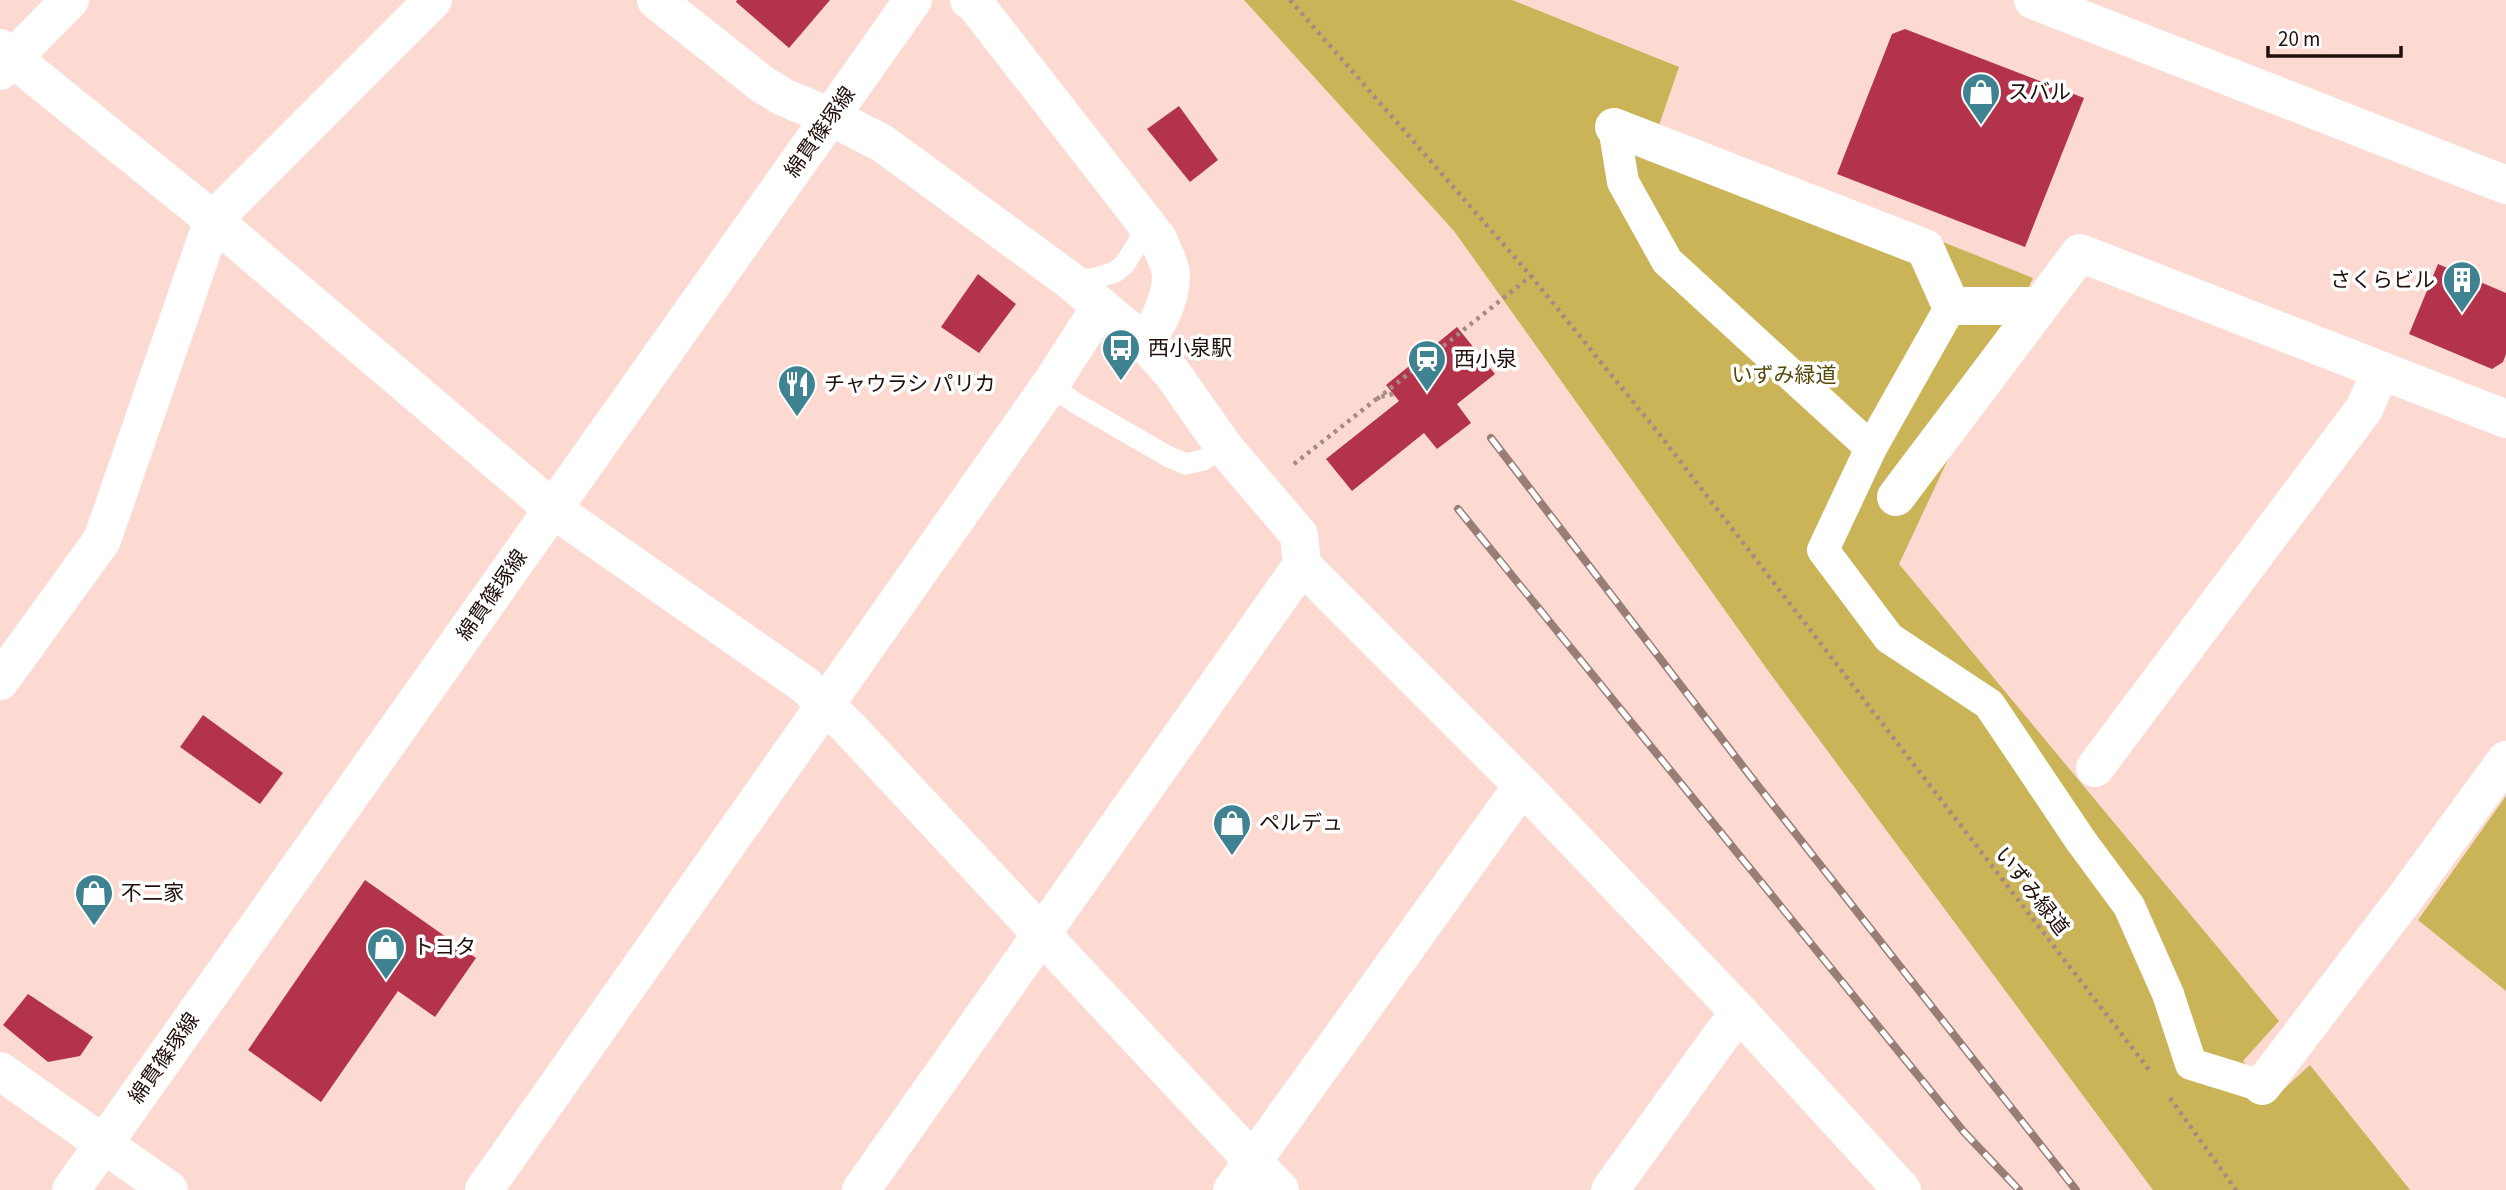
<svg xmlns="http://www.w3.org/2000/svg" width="2506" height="1190" font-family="'Source Sans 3','Noto Sans JP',sans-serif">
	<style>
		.green { fill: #cbb358 }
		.building { fill: #b3334b }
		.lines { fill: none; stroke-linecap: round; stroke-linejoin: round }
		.path { stroke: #a68a84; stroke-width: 4.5; stroke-dasharray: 3.5 5; stroke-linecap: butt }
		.service { stroke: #fff; stroke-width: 21 }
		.pedestrian { stroke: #fff; stroke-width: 32 }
		.minor { stroke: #fff; stroke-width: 38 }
		.tertiary { stroke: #fff; stroke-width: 38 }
		.secondary { stroke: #fff; stroke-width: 38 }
		.rail-casing { stroke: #997e78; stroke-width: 8 }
		.rail { stroke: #fff; stroke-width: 5; stroke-dasharray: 16; stroke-linecap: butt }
		.labels { text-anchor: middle; stroke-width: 7; stroke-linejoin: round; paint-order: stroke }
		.poi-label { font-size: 21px; fill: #210f0b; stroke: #fff; text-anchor: start }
		.street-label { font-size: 21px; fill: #210f0b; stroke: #fff }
		.park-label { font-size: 21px; fill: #58490d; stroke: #fff }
	</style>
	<rect width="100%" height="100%" fill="#fcdad2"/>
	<!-- green -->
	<g class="green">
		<polygon points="1244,0 1512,0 1679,67 1658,128 2033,278 1899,564 2279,1021 2243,1061 2272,1100 2310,1065 2410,1190 2153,1190 1769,672 1454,231"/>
		<polygon points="2506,796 2506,991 2418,920"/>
	</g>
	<!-- building -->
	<g class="building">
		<polygon points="737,0 830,0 789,48 736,2"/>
		<polygon points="1905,29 2084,98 2025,247 1837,174 1892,34"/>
		<polygon points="1179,106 1218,160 1190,182 1147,129"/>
		<polygon points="2438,264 2506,293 2506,354 2503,362 2492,369 2409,334"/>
		<polygon points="978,274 1016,304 979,353 941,327"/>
		<polygon points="1457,327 1495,374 1457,404 1471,423 1437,449 1424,433 1352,491 1326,459 1399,401 1386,385"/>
		<polygon points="203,715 283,773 260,804 180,747"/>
		<polygon points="365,880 476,958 435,1017 398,991 321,1102 248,1050"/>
		<polygon points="28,994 93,1037 80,1056 48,1062 3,1025"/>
	</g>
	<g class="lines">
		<!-- path -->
		<g class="path">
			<polyline points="1290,0 1531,276 1660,435 2150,1071"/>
			<polyline points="1377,399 1531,276"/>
			<polyline points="1294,464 1379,397 1393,394"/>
			<polyline points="2170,1098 2236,1190"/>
		</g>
		<!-- service -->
		<g class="service">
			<polyline points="1070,279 1093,279 1115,272 1124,265 1140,240 1139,216"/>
			<polyline points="1050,385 1074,402 1167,456 1186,464 1203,460 1224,447"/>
		</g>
		<!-- pedestrian -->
		<g class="pedestrian">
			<polyline points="1614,127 1623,182 1667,261 1871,448 1823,550 1889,638 1989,704 2081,841 2129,906 2168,994 2191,1064 2262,1086"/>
			<polyline points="1871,448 1951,306"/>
		</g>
		<!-- minor -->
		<g class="minor">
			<polyline points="656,0 762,84 783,97 831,117 882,143 1068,279 1145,343 1172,373 1224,447 1299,535 1302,565 861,1190"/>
			<path d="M969,0L975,4L1158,239C1162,250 1171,265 1171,276C1171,300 1158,323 1145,343"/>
			<polyline points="0,48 213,220 554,510 805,685 850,729 1280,1190"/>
			<polyline points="0,71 70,0"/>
			<polyline points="1614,127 1925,248 1951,306 2039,306"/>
			<polyline points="1896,497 2080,253 2506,419"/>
			<polyline points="1302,565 1524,787 1740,1013 1902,1190"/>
			<polyline points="0,681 102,540 213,220 433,0"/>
			<polyline points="2095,768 2364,409 2381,371"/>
			<polyline points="0,1071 169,1190"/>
			<polyline points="2262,1086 2408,894 2506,760"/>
			<polyline points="484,1190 1050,385 1101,306"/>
			<polyline points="1232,1190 1510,803 1524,787"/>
			<polyline points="1610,1190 1721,1036 1740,1013"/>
		</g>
		<!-- tertiary -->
		<polyline class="tertiary" points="2033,0 2506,185"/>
		<!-- secondary -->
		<polyline class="secondary" points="71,1190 913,0"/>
		<defs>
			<g id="rail">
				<polyline points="1491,438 1751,777 2076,1190"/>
				<polyline points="1458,509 1964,1132 2019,1190"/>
			</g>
		</defs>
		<!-- rail casing -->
		<use href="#rail" class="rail-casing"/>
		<!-- rail -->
		<use href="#rail" class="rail"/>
	</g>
	<!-- icons -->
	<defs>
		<symbol id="shop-pin" viewBox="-11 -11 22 30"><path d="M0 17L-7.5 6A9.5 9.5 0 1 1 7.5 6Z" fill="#3f8392" stroke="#fff"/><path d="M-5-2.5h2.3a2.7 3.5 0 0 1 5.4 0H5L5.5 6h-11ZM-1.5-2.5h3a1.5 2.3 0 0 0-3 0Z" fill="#fff"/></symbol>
		<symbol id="building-pin" viewBox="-11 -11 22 30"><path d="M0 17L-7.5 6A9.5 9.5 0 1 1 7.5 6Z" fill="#3f8392" stroke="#fff"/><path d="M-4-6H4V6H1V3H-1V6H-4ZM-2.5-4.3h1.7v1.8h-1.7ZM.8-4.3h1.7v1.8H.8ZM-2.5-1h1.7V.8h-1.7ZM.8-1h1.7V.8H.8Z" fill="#fff"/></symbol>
		<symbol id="bus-pin" viewBox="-11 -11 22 30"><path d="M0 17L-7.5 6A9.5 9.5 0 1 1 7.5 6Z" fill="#3f8392" stroke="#fff"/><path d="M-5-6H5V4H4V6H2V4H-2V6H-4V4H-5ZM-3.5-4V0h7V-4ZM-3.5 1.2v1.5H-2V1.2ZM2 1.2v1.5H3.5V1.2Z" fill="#fff"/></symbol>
		<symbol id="station-pin" viewBox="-11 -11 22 30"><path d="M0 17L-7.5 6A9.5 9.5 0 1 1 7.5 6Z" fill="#3f8392" stroke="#fff"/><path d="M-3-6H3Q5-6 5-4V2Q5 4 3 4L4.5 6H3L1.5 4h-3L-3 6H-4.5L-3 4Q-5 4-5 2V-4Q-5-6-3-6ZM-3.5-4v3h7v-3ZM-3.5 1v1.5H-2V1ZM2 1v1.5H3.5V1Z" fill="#fff"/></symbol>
		<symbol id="restaurant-pin" viewBox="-11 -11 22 30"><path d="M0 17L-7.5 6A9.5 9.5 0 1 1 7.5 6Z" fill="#3f8392" stroke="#fff"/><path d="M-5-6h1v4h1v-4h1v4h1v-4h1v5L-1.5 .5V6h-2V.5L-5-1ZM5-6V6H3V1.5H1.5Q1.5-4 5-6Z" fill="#fff"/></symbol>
	</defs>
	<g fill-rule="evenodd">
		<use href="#shop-pin" x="1959" y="70" width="44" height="60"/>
		<use href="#building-pin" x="2440" y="258" width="44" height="60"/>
		<use href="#bus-pin" x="1099" y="326" width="44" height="60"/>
		<use href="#station-pin" x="1405" y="337" width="44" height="60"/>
		<use href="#restaurant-pin" x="775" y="362" width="44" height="60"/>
		<use href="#shop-pin" x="1210" y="801" width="44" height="60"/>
		<use href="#shop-pin" x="72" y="871" width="44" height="60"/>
		<use href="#shop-pin" x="364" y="925" width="44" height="60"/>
	</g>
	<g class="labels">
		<!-- poi labels -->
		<g class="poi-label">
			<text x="2008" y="99">スバル</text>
			<text x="2435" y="287" text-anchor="end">さくらビル</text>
			<text x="1148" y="355">西小泉駅</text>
			<text x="1454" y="366">西小泉</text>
			<text x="824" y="391">チャウラシ パリカ</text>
			<text x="1259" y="830">ペルデュ</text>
			<text x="121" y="900">不二家</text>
			<text x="413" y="954">トヨタ</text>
		</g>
		<!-- street labels -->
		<g class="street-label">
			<text transform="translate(820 132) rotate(-55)" y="7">綿貫篠塚線</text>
			<text transform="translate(492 595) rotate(-55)" y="7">綿貫篠塚線</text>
			<text transform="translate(2032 891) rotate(52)" y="7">いずみ緑道</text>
			<text transform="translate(164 1058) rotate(-55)" y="7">綿貫篠塚線</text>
		</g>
		<!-- park labels -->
		<g class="park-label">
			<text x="1784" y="382">いずみ緑道</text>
		</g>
	</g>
	<!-- scale -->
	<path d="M2268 46v10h133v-10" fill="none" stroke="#210f0b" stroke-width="3.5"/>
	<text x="2278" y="46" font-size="21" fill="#210f0b" stroke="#ffffff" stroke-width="5" paint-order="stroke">20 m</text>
</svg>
